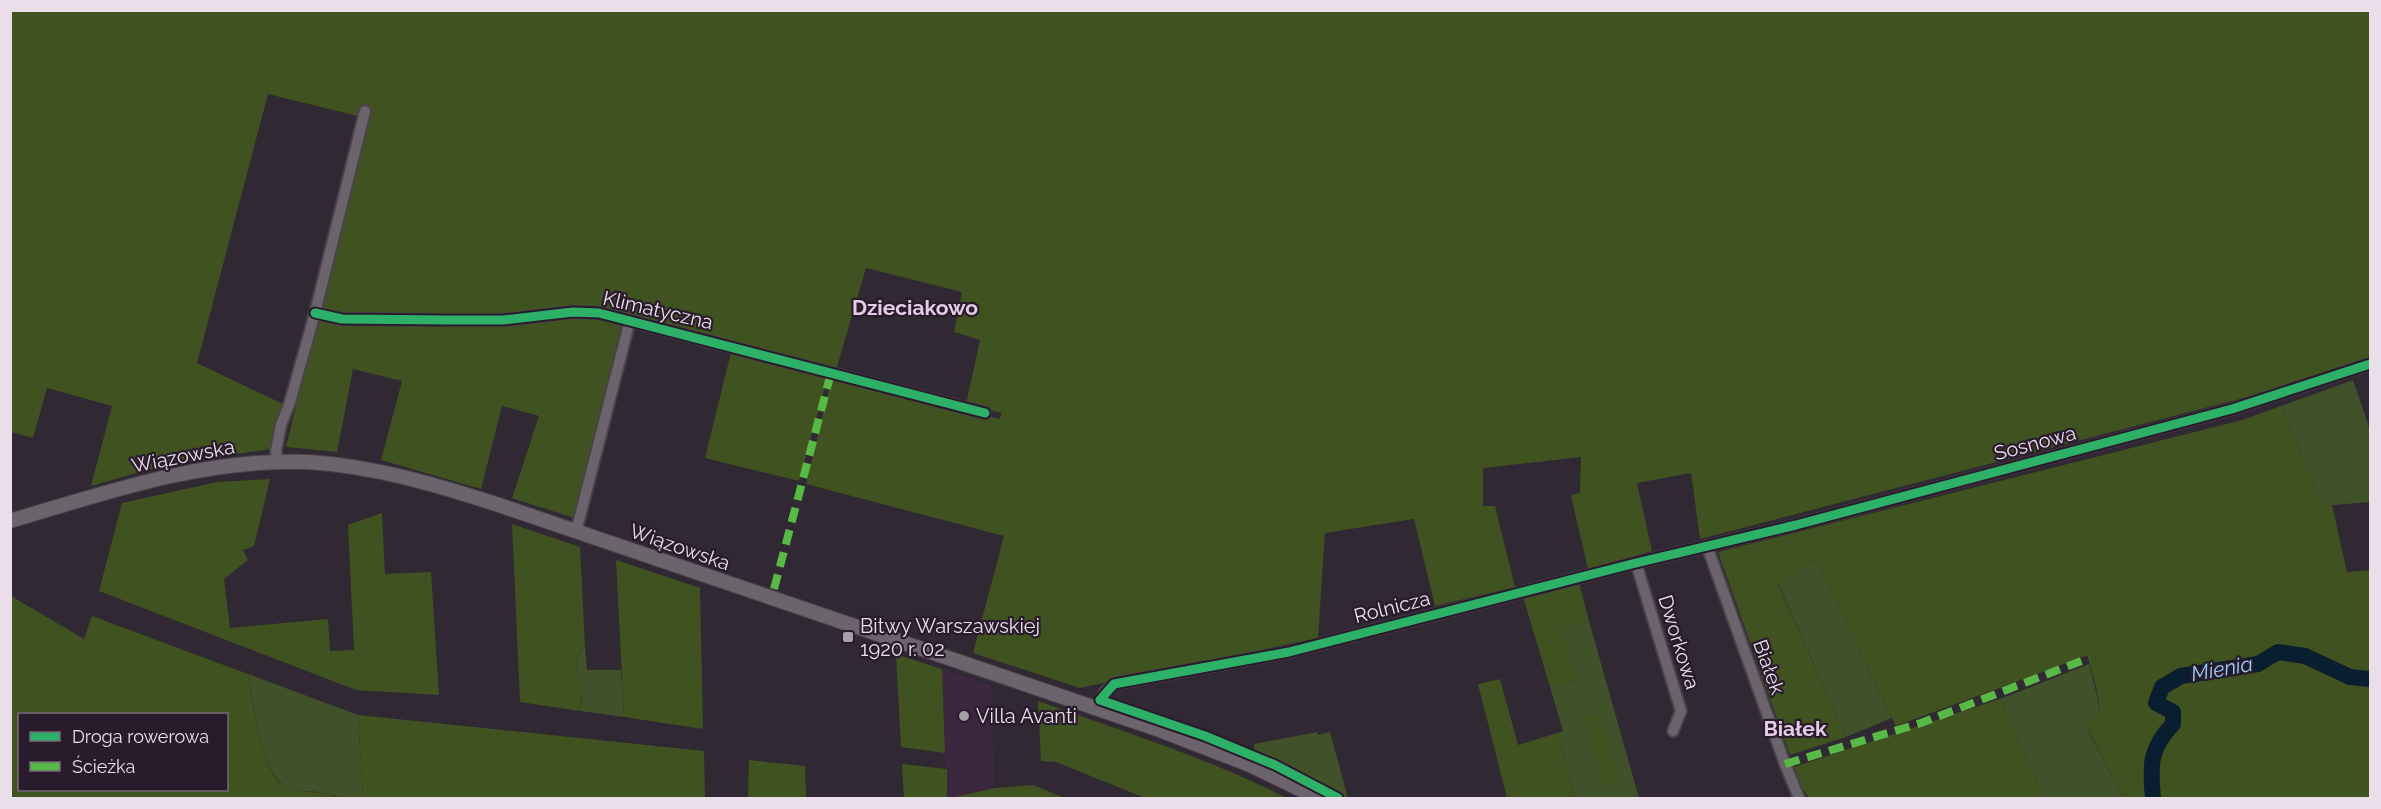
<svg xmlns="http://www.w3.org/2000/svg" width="2381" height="809" font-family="Raleway,sans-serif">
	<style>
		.built { fill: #3b283e }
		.green { fill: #41512a }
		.forest { fill: #40521f; fill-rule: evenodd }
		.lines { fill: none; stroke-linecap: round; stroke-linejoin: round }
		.river { stroke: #091e2f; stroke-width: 16 }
		.street-casing { stroke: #4a434c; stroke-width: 14 }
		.secondary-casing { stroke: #4a434c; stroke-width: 16 }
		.street { stroke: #6b646c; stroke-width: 10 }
		.secondary { stroke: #6b646c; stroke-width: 14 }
		.quiet { stroke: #58b947; stroke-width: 8; stroke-dasharray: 15 8; stroke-linecap: butt }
		.cycleway-casing { stroke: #2a1b2c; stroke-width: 13 }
		.cycleway { stroke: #2db169; stroke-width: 9 }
		.poi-dot { fill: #a89eaa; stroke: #2a1b2c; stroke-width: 2 }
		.labels { text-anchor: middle; stroke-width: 4.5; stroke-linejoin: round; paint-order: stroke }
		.street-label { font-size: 20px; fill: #e9deea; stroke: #2a1b2c }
		.poi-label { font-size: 20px; fill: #e9deea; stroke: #2a1b2c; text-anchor: start }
		.neighbourhood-label { font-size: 21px; font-weight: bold; fill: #e3cde5; stroke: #2a1b2c }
		.water-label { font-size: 21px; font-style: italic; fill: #97cdfc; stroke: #2a1b2c }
	</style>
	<rect width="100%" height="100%" fill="#302832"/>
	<!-- built -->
	<polygon class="built" points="942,669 991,685 995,788 947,798"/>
	<!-- green -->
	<g class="green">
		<polygon points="2353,380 2370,430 2370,502 2323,506 2281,406"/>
		<polygon points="1816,560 1892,718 1846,737 1778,583"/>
		<polygon points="1589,621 1639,798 1576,798 1557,733 1563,731 1550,687 1576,680 1561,628"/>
		<path d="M585,646L587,670H621L624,717L580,711C581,704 583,697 582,691C580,671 570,664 585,646Z"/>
		<polygon points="2089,664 2098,700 2099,711 2087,729 2123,798 2044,798 2000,699"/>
		<path d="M248,674L358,715L363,797C347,803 333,794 318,792C306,791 291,793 282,784C260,765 254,703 248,674Z"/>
		<polygon points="1317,732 1318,735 1330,732 1348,798 1342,798 1254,753 1254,744"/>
	</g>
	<!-- forest -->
	<g class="forest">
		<polygon points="10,11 2370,11 2370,359 2247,397 1700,539 1691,473 1637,483 1652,551 1588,569 1571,496 1580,492 1581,457 1483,468 1483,506 1495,506 1515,587 1435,606 1414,519 1325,533 1318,638 1080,688 973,653 1004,536 806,484 832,377 999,419 1002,413 966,404 980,340 954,332 962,292 866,268 836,370 624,314 574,518 512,498 539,416 502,406 481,489 381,460 402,381 353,369 337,452 286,447 366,118 268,94 197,363 283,404 271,449 168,464 91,486 112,406 47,388 33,438 11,432 12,269 10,268"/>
		<polygon points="731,352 828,376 799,481 705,458"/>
		<path d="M2281,406L2323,506L2332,505L2347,572L2370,570V798H2123L2087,728C2090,723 2095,718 2098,712C2103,700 2089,669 2088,655L1896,726L1816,560L1778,584L1846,737L1790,755L1718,552L2242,420Z"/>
		<polygon points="270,479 254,546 243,550 248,560 224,579 230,628 328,619 330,651 354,650 348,525 382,513 385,574 431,572 439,695 356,690 99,591 122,503 217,482"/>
		<path d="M512,524L580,547L585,646C569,664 581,671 582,691C582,697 581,704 580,711L520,702Z"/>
		<polygon points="616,560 700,588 703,729 624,717"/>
		<polygon points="1579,583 1589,621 1562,629 1576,680 1550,687 1523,597"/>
		<path d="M11,596L84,639L92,616L248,674C253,700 261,772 284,786C301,796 321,788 337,798H11ZM20,714H226V790H20Z"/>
		<polygon points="896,654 942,669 945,753 901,747"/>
		<polygon points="1500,679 1518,745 1557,733 1576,798 1507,798 1478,684"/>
		<polygon points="2000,699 2044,798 1809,798 1801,786 1794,767"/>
		<path d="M1038,701C1122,731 1208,758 1287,798H1145L1056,762L1041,761Z"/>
		<polygon points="1600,714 1619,783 1604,788 1585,718"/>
		<polygon points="358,715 704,751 705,798 359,798 363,797"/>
		<polygon points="749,760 805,766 806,798 748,798"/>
		<polygon points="902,764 947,769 947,798 904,798"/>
		<polygon points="1033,785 1065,798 950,798 995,788"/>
	</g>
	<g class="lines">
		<!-- river -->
		<path class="river" d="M2153,798C2150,766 2149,749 2173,724V712L2156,703L2162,687L2181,676L2258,664L2278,652L2305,656L2350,677L2370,679"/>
		<defs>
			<g id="street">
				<polyline points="315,313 342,319 447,320 503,320 573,312 599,313 985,413"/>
				<polyline points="277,463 276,450 281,425 290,402 315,313 365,111"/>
				<polyline points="576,532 630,320"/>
				<polyline points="1707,546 1785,764 1799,798"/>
				<polyline points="1636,563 1681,711 1673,731"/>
				<polyline points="1097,709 1105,692 1114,684 1289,652 1636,563 1796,525 2232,409 2370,364"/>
			</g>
			<path id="secondary" d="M10,521C107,492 206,458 308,462C374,466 437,485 499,505L1157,729L1250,765L1318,798"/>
		</defs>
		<!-- street casing -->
		<use href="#street" class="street-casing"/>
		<!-- secondary casing -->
		<use href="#secondary" class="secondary-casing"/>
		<!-- street -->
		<use href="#street" class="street"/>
		<!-- secondary -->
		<use href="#secondary" class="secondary"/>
		<!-- quiet -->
		<g class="quiet">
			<polyline points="774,589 831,373"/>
			<polyline points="1785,764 1921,723 2089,658"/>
		</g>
		<defs>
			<g id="cycleway">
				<polyline points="315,313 342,319 447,320 503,320 573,312 599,313 985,413"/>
				<polyline points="1338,798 1275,765 1205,736 1100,700 1114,684 1289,652 1636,563 1796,525 2232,409 2370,364"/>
			</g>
		</defs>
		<!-- cycleway casing -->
		<use href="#cycleway" class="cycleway-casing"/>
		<!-- cycleway -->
		<use href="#cycleway" class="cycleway"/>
	</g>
	<!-- markers -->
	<g class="poi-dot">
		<rect x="842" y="631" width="12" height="12" rx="3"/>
		<circle cx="964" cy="716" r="6"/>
	</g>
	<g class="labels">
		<!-- street labels -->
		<g class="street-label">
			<text transform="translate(658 310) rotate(13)" y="7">Klimatyczna</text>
			<text transform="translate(2035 443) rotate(-15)" y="7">Sosnowa</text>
			<text transform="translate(183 456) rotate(-11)" y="7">Wiązowska</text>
			<text transform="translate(680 547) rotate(19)" y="7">Wiązowska</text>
			<text transform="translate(1392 607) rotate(-14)" y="7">Rolnicza</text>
			<text transform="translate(1679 642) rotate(73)" y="7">Dworkowa</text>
			<text transform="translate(1769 667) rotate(70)" y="7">Białek</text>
		</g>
		<!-- poi labels -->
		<g class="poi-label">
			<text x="860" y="633">Bitwy Warszawskiej<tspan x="860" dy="23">1920 r. 02</tspan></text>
			<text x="976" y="723">Villa Avanti</text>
		</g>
		<!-- neighbourhood labels -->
		<g class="neighbourhood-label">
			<text x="915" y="315">Dzieciakowo</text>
			<text x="1795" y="736">Białek</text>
		</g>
		<!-- water labels -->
		<g class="water-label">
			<text transform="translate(2222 669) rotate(-10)" y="7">Mienia</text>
		</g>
	</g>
	<!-- border -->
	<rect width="2381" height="809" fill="none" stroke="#e9deea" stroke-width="24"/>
	<!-- legend -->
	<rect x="18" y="713" width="210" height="78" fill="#2a1b2c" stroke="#766978" stroke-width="1.5"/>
	<rect x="30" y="732" width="30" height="9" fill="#2db169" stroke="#766978" stroke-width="1.5"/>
	<text x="72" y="743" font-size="18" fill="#e9deea">Droga rowerowa</text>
	<rect x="30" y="762" width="30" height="9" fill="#58b947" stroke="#766978" stroke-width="1.5"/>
	<text x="72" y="773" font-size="18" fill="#e9deea">Ścieżka</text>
</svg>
